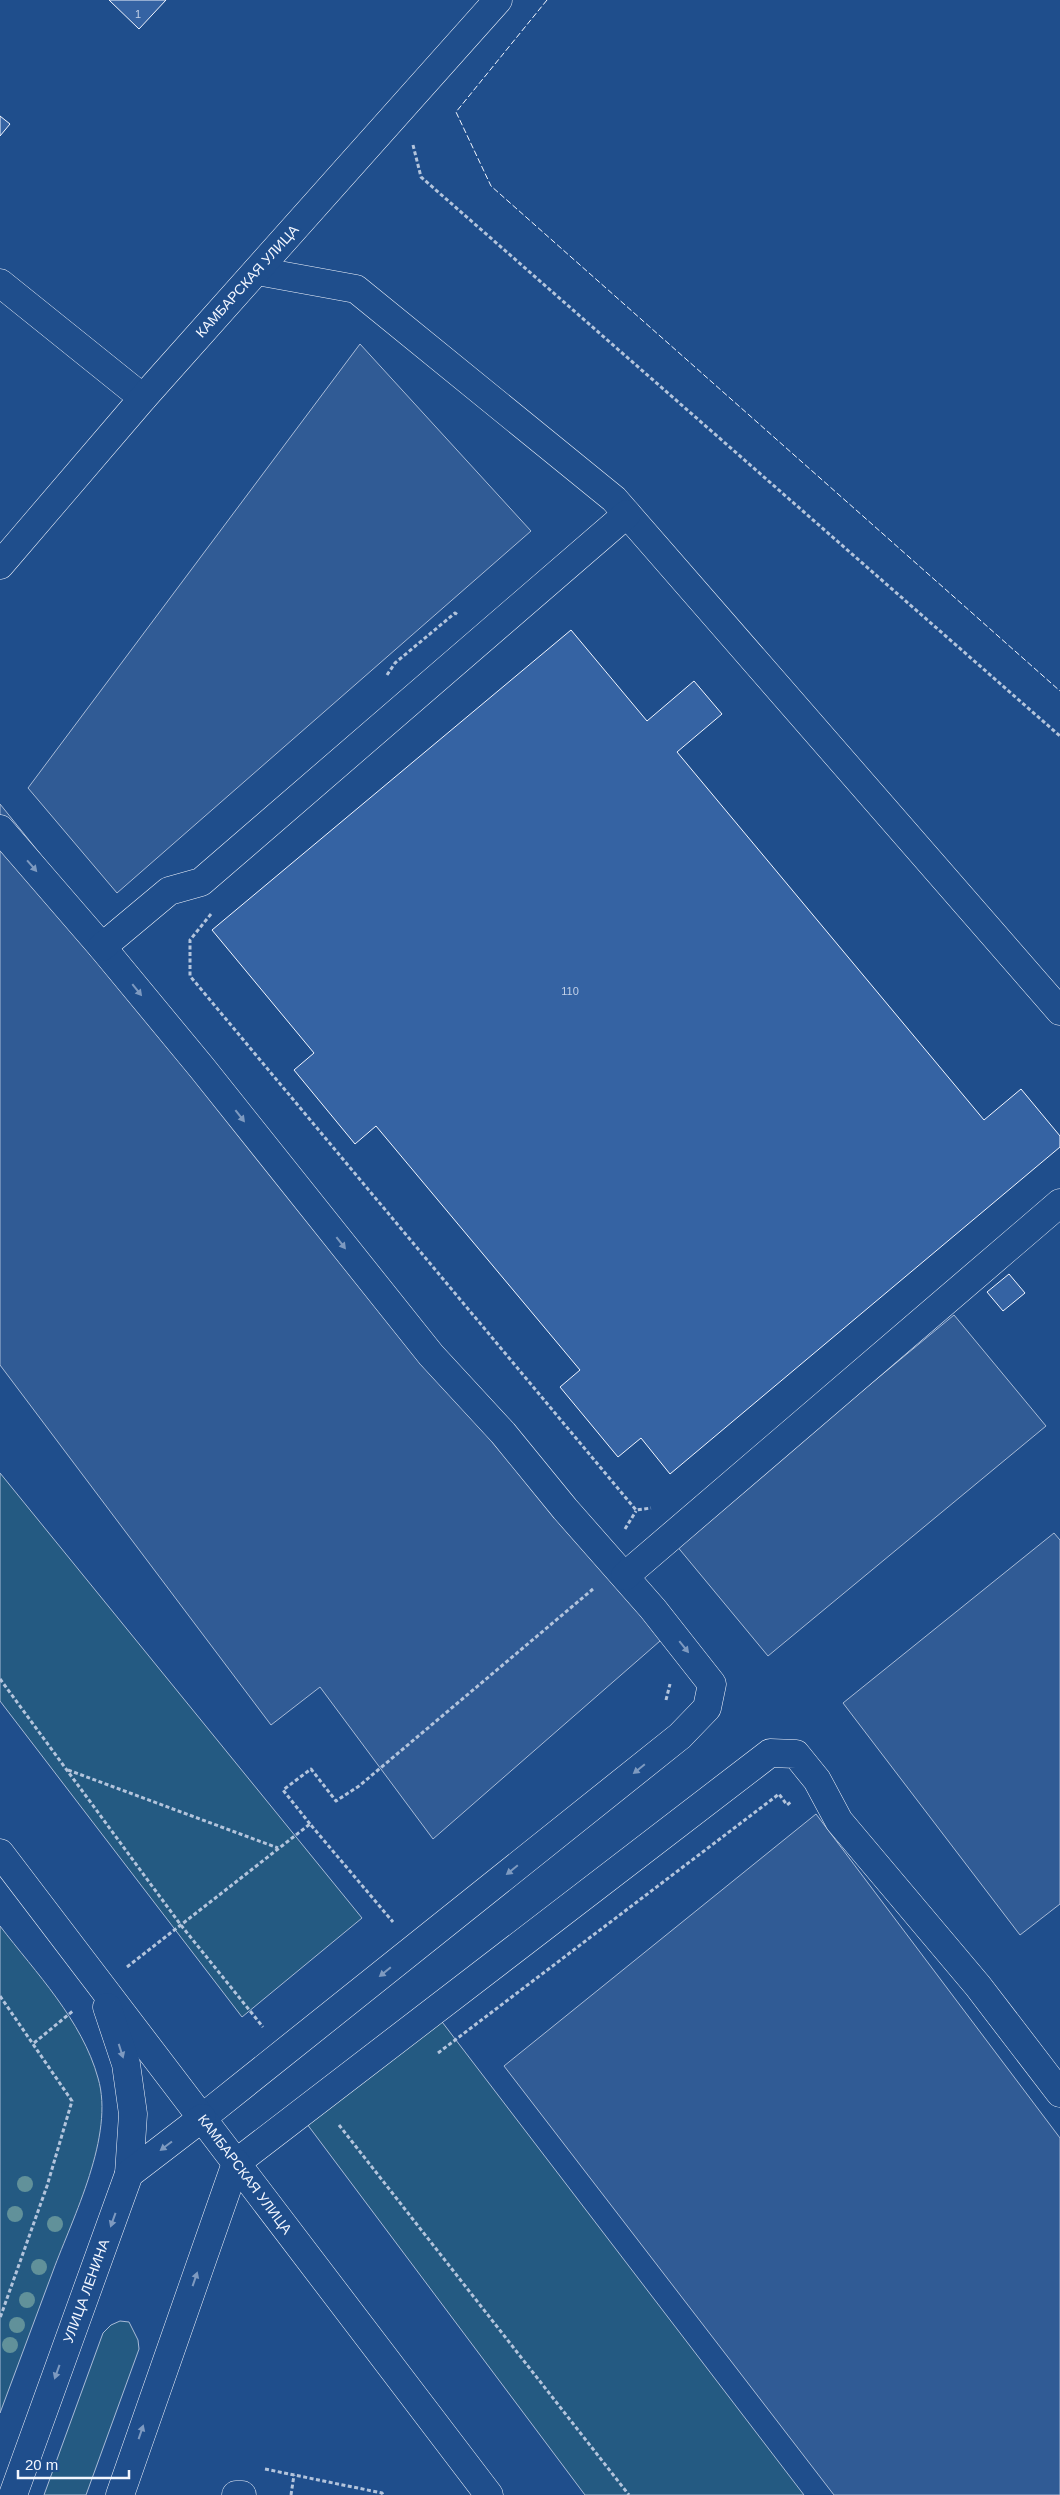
<svg xmlns="http://www.w3.org/2000/svg" width="1060" height="2495" font-family="Arial,sans-serif">
	<style>
		.green { fill: #245a82; stroke: #a8bbd7 }
		.parking { fill: #305b95; stroke: #a8bbd7 }
		.building { fill: #3563a3; stroke: #f2f6ff }
		.lines { fill: none; stroke-linecap: round; stroke-linejoin: round }
		.minor-casing { stroke: #f2f6ff; stroke-width: 29 }
		.major-casing { stroke: #f2f6ff; stroke-width: 29 }
		.path { stroke: #b3c4dc; stroke-width: 3; stroke-dasharray: 4 2.5; stroke-linecap: butt }
		.minor { stroke: #1f4e8c; stroke-width: 28 }
		.major { stroke: #1f4e8c; stroke-width: 28 }
		.fence { stroke: #f2f6ff; stroke-width: 1; stroke-dasharray: 6 2.5; stroke-linecap: butt }
		.tree { fill: #61919a }
		.oneway { fill: #7e9ac0 }
		.labels { text-anchor: middle; stroke-width: 4; stroke-linejoin: round; paint-order: stroke }
		.number-label { font-size: 11px; fill: #c3d1e8 }
		.street-label { font-size: 14px; fill: #f2f6ff; stroke: #1f4e8c }
	</style>
	<rect width="100%" height="100%" fill="#1f4e8c"/>
	<!-- green -->
	<g class="green">
		<polygon points="0,1473 362,1918 242,2017 0,1701"/>
		<path d="M0,1926C36,1973 82,2020 98,2078C115,2135 73,2217 53,2271C35,2318 18,2366 0,2413Z"/>
		<polygon points="436,2014 804,2495 585,2495 304,2120"/>
		<polygon points="120,2321 129,2322 138,2340 139,2349 86,2495 44,2495 103,2333 111,2325"/>
	</g>
	<!-- parking -->
	<g class="parking">
		<polygon points="360,344 531,531 117,893 28,788"/>
		<polygon points="0,804 668,1634 433,1839 320,1687 271,1725 0,1365"/>
		<polygon points="954,1315 1046,1426 768,1656 676,1545"/>
		<polygon points="1054,1533 1060,1540 1060,1904 1020,1935 843,1703"/>
		<polygon points="816,1814 1060,2138 1060,2495 834,2495 504,2066"/>
	</g>
	<!-- building -->
	<g class="building">
		<polygon points="109,0 166,0 139,29"/>
		<polygon points="0,116 10,124 0,136"/>
		<polygon points="571,630 647,721 694,681 722,714 677,752 984,1120 1021,1089 1060,1136 1060,1147 670,1474 641,1438 618,1457 560,1387 580,1370 376,1126 355,1144 294,1070 314,1053 212,930"/>
		<polygon points="1009,1274 1025,1293 1003,1311 987,1292"/>
	</g>
	<g class="lines">
		<defs>
			<g id="minor">
				<polyline points="257,271 356,289 614,499 1060,1011"/>
				<polyline points="0,283 143,398"/>
				<polyline points="0,565 143,398 498,0"/>
				<polyline points="0,829 102,947 202,1068 431,1355 503,1433 565,1509 653,1609 712,1684 707,1708 680,1736 202,2118"/>
				<polyline points="102,947 169,891 201,882 627,514"/>
				<polyline points="625,1576 1060,1203"/>
				<polyline points="236,2163 770,1753 796,1754 817,1780 839,1821 978,1986 1060,2093"/>
				<polyline points="236,2495 242,2495"/>
			</g>
			<g id="major">
				<polyline points="0,1853 489,2495"/>
				<polyline points="107,2007 126,2064 133,2114 129,2174"/>
				<polyline points="13,2495 129,2174 202,2118"/>
				<polyline points="120,2495 236,2163"/>
			</g>
		</defs>
		<!-- minor casing -->
		<use href="#minor" class="minor-casing"/>
		<!-- major casing -->
		<use href="#major" class="major-casing"/>
		<!-- path -->
		<g class="path">
			<polyline points="413,145 421,177 1060,736"/>
			<polyline points="387,675 395,663 455,613 458,615"/>
			<polyline points="211,914 190,940 190,976 636,1510 651,1508"/>
			<polyline points="625,1529 636,1511"/>
			<polyline points="0,1679 180,1924 263,2027"/>
			<polyline points="666,1700 670,1684"/>
			<polyline points="68,1770 278,1848"/>
			<polyline points="310,1824 283,1790 311,1769 336,1801 359,1786 593,1589"/>
			<polyline points="127,1967 310,1824 393,1922"/>
			<polyline points="0,1996 72,2101 47,2186 0,2318"/>
			<polyline points="34,2043 74,2010"/>
			<polyline points="438,2053 779,1794 787,1805 792,1801"/>
			<polyline points="339,2125 629,2495"/>
			<polyline points="265,2469 382,2493 383,2495"/>
			<polyline points="291,2495 294,2475"/>
		</g>
		<!-- minor -->
		<use href="#minor" class="minor"/>
		<!-- major -->
		<use href="#major" class="major"/>
		<!-- fence -->
		<polyline class="fence" points="547,0 456,112 491,186 1060,691"/>
	</g>
	<!-- trees -->
	<g class="tree">
		<circle cx="25" cy="2184" r="8"/>
		<circle cx="15" cy="2214" r="8"/>
		<circle cx="55" cy="2224" r="8"/>
		<circle cx="39" cy="2267" r="8"/>
		<circle cx="27" cy="2300" r="8"/>
		<circle cx="17" cy="2325" r="8"/>
		<circle cx="10" cy="2345" r="8"/>
	</g>
	<!-- one-way arrows -->
	<defs><path id="oneway-solid" d="M-6-.8H1V-3.2L6.5 0L1 3.2V.8H-6Z" transform="scale(1.25)"/></defs>
	<g class="oneway">
		<use href="#oneway-solid" transform="translate(32 866) rotate(49)"/>
		<use href="#oneway-solid" transform="translate(137 990) rotate(51)"/>
		<use href="#oneway-solid" transform="translate(240 1116) rotate(52)"/>
		<use href="#oneway-solid" transform="translate(341 1243) rotate(52)"/>
		<use href="#oneway-solid" transform="translate(684 1647) rotate(51)"/>
		<use href="#oneway-solid" transform="translate(639 1769) rotate(141)"/>
		<use href="#oneway-solid" transform="translate(512 1870) rotate(141)"/>
		<use href="#oneway-solid" transform="translate(385 1972) rotate(141)"/>
		<use href="#oneway-solid" transform="translate(121 2051) rotate(72)"/>
		<use href="#oneway-solid" transform="translate(166 2146) rotate(143)"/>
		<use href="#oneway-solid" transform="translate(113 2220) rotate(110)"/>
		<use href="#oneway-solid" transform="translate(195 2279) rotate(-71)"/>
		<use href="#oneway-solid" transform="translate(57 2372) rotate(110)"/>
		<use href="#oneway-solid" transform="translate(141 2432) rotate(-71)"/>
	</g>
	<g class="labels">
		<!-- number labels -->
		<g class="number-label">
			<text x="138" y="18">1</text>
			<text x="570" y="995">110</text>
		</g>
		<!-- street labels -->
		<g class="street-label">
			<text transform="translate(247 281) rotate(-48)" y="5">КАМБАРСКАЯ УЛИЦА</text>
			<text transform="translate(245 2174) rotate(53)" y="5">КАМБАРСКАЯ УЛИЦА</text>
			<text transform="translate(86 2291) rotate(-70)" y="5">УЛИЦА ЛЕНИНА</text>
		</g>
	</g>
	<!-- scale -->
	<path d="M18 2470v8h111v-8" fill="none" stroke="#f2f6ff" stroke-width="2.5"/>
	<text x="25" y="2470" font-size="15" fill="#f2f6ff" stroke="#1f4e8c" stroke-width="4" paint-order="stroke">20 m</text>
</svg>
